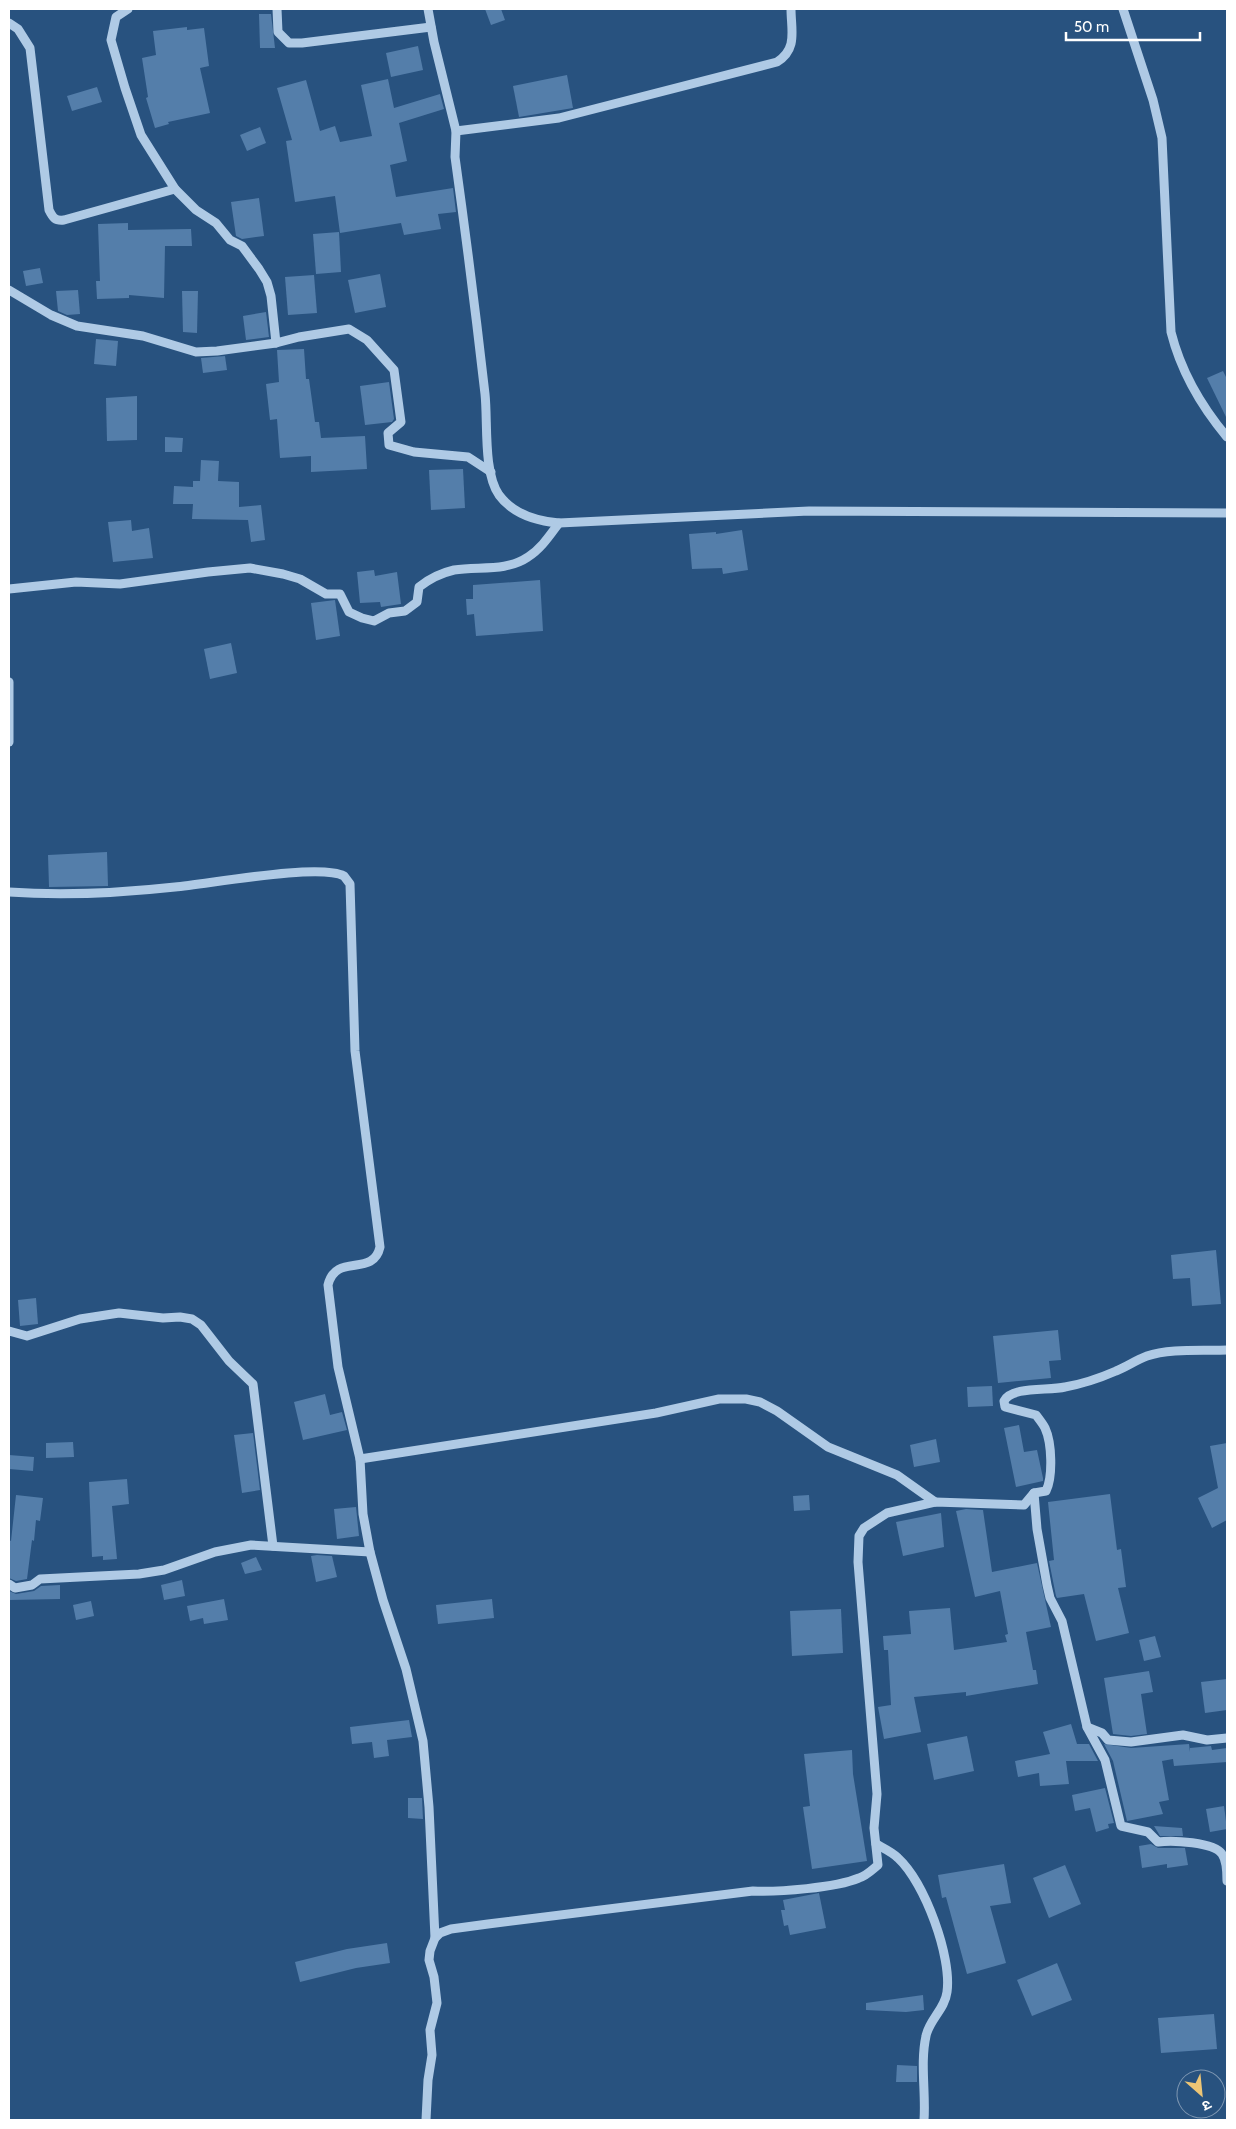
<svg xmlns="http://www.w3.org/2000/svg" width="1236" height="2129" font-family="Cabin,'Noto Sans Devanagari',sans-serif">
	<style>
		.building { fill: #547eaa }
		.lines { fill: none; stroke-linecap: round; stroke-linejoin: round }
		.minor { stroke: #afcae5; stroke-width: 9 }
	</style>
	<rect width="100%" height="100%" fill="#28527f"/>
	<!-- building -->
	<g class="building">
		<polygon points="485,9 501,9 505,20 491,25"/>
		<polygon points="259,14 271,14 275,48 260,48"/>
		<polygon points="187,27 187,30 204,28 209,66 200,68 210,113 168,122 169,124 155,128 146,98 148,97 142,58 156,55 153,31"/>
		<polygon points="418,46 423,70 391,77 386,53"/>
		<polygon points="567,75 573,108 519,117 513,86"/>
		<polygon points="388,79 394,108 440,94 444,109 399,123 407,161 390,165 396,197 453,188 456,212 438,214 441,229 404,235 401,223 340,233 335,196 295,202 286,141 292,140 277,88 306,80 320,131 335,126 340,142 372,136 361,85"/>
		<polygon points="97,87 102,102 72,111 67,96"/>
		<polygon points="260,127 266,143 247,151 240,135"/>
		<polygon points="259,198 264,236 242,239 236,236 231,202"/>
		<polygon points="128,223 128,230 191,229 192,246 165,246 164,298 129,295 129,298 97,299 96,281 100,281 98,224"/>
		<polygon points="339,232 341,272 316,274 313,234"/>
		<polygon points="40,268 43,283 26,286 23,271"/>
		<polygon points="380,274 386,307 355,313 348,280"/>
		<polygon points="314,275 317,313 288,315 285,277"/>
		<polygon points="78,290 80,314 67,315 58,311 56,291"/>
		<polygon points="182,291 198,291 197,333 183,332"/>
		<polygon points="266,312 269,337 246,340 243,316"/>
		<polygon points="96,339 118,341 116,366 94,364"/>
		<polygon points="304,349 306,379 309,379 315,422 319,422 321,438 365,436 367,469 311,472 311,456 280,458 277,419 270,420 266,384 279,382 277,350"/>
		<polygon points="225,356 227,370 203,373 201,358"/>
		<polygon points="1223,371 1227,379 1227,419 1207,378"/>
		<polygon points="389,382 394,419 392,422 365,425 360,386"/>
		<polygon points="137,396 137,440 107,441 106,398"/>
		<polygon points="165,437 183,438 182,452 165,452"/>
		<polygon points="201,460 219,461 218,481 239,482 239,507 261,505 265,540 251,542 248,520 192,519 193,504 173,504 174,486 193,487 193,481 200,481"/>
		<polygon points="463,469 465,508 431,510 429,470"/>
		<polygon points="131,520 132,531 149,528 153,558 113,562 108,522"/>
		<polygon points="742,530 748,570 723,574 722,568 692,569 689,534 716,532 716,534"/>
		<polygon points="374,570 375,576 397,572 401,604 381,607 380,602 360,603 357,572"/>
		<polygon points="540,580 543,631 476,636 474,614 467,615 466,599 473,599 473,585"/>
		<polygon points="335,600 340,636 316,640 311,603"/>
		<polygon points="231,643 237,673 210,679 204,649"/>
		<polygon points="107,852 108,886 49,887 48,855"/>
		<polygon points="1216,1250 1221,1304 1192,1306 1190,1278 1173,1279 1171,1255"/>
		<polygon points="36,1298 38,1324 20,1326 18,1300"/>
		<polygon points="1058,1330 1061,1360 1049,1361 1051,1378 998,1383 993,1336"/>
		<polygon points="992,1386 993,1406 968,1407 967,1387"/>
		<polygon points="325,1394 330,1415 342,1412 347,1430 303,1440 294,1402"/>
		<polygon points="1019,1425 1024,1452 1037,1450 1043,1478 1043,1481 1016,1487 1004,1428"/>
		<polygon points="253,1433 260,1490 242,1493 234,1435"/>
		<polygon points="936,1439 940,1462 914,1467 910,1445"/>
		<polygon points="73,1442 74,1457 46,1458 46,1443"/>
		<polygon points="1227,1443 1227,1520 1212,1528 1198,1498 1218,1488 1210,1446"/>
		<polygon points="9,1455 34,1457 33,1471 9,1469"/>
		<polygon points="127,1479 129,1504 112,1506 117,1559 103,1560 103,1556 92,1557 89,1482"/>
		<polygon points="1110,1494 1117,1550 1121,1549 1126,1587 1118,1588 1129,1633 1096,1641 1084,1594 1057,1598 1056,1596 1049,1561 1054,1560 1048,1502"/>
		<polygon points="16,1495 43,1498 40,1521 36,1520 34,1541 32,1540 27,1579 16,1581 9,1578 9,1540 11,1541"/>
		<polygon points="809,1495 810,1510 794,1511 793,1496"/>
		<polygon points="356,1507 359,1536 337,1539 334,1509"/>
		<polygon points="966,1509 983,1510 992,1572 1037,1563 1051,1627 1026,1632 1033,1670 1036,1670 1038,1684 966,1696 966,1692 914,1697 921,1732 884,1739 878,1707 891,1705 888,1650 884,1650 883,1636 911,1634 909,1611 950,1608 954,1650 1007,1642 1005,1635 1008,1634 1000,1591 975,1597 956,1511"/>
		<polygon points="941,1513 944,1547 903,1556 896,1522"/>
		<polygon points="317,1555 332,1556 337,1577 316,1582 311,1556"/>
		<polygon points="256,1557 262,1570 245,1574 241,1563"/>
		<polygon points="182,1580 185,1596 164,1600 161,1585"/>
		<polygon points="60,1585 60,1599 9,1600 9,1591 16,1594 34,1591 41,1586"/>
		<polygon points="224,1599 228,1620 204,1624 203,1618 190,1621 187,1606"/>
		<polygon points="492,1599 494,1618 438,1624 436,1605"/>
		<polygon points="91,1601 94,1616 76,1620 73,1605"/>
		<polygon points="841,1609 843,1653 792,1656 790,1611"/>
		<polygon points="1155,1636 1161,1657 1144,1661 1139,1640"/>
		<polygon points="1149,1671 1153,1692 1141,1694 1147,1734 1131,1736 1113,1734 1104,1678"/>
		<polygon points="1227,1679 1227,1710 1205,1713 1201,1682"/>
		<polygon points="409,1720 412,1737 387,1740 389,1756 374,1758 372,1742 352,1744 350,1727"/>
		<polygon points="1071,1724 1077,1744 1089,1744 1098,1761 1066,1761 1069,1784 1040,1786 1039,1773 1018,1777 1015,1761 1050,1754 1043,1732"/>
		<polygon points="967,1736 974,1771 934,1780 927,1744"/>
		<polygon points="1104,1744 1131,1748 1189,1744 1190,1752 1190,1748 1211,1746 1212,1750 1227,1748 1227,1762 1174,1766 1173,1759 1162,1761 1169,1800 1159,1802 1163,1814 1127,1821 1113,1761"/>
		<polygon points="852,1750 853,1774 867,1861 812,1869 803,1807 810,1806 804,1754"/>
		<polygon points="1105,1788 1114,1823 1108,1824 1109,1828 1096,1832 1090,1808 1075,1811 1072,1795"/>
		<polygon points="408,1798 422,1798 423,1819 408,1818"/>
		<polygon points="1224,1806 1227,1829 1210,1832 1206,1809"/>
		<polygon points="1154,1826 1182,1828 1183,1836 1160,1836"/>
		<polygon points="1151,1844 1158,1848 1185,1848 1188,1865 1167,1868 1167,1864 1142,1868 1139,1846"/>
		<polygon points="1004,1864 1011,1903 990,1906 1006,1963 967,1974 946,1897 942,1898 938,1875"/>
		<polygon points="1065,1865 1081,1904 1049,1918 1033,1878"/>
		<polygon points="819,1893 826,1928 790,1935 788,1925 784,1926 781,1910 785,1910 783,1900"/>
		<polygon points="387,1943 390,1963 356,1968 300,1982 295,1962 347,1949"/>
		<polygon points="1057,1963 1072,2000 1032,2016 1017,1980"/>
		<polygon points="923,1995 924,2010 906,2012 866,2010 866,2003"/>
		<polygon points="1214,2014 1217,2049 1161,2053 1158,2018"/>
		<polygon points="897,2065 917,2066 917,2082 896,2082"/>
	</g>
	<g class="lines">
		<!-- minor -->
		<g class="minor">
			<polyline points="128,9 116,17 111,40 125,88 141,135 175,189 196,210 216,223 230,240 242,246 259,269 267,282 271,296 276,343"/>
			<polyline points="277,9 278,32 289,43 302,43 431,27"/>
			<path d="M428,9L434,42L456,131L455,157C466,236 476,315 485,394C488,422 483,472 499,495C513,514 536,521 559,523L809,511L1227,513"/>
			<path d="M1123,9L1153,100L1162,138L1171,332C1181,372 1201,406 1227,437"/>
			<path d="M9,23L18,29L30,48L49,210C53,218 55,221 64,220L175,189"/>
			<path d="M456,131L559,118L777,62C798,49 791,30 791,9"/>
			<polyline points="9,290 51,315 77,326 143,336 196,352 217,351 276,343 299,337 349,329 367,340 394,370 401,422 388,433 389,445 414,452 468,457 491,472"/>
			<path d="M9,589L76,582L120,584L208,572L250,568L283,574L300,579L326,594H340L349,612L362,618L374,621L389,613L405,611L417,602L419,587C429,579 441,573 454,570C479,566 506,572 528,557C541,549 550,535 559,523"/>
			<polyline points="9,682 9,742"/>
			<path d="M9,892C64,896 120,893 175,887C209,884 319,863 344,876L350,884L355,1051L380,1247C373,1278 336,1252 328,1285L338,1367L360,1459L363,1514L370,1552L383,1600L406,1669L423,1741L429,1807L435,1938"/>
			<polyline points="9,1331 27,1336 80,1319 119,1313 163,1318 180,1317 192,1319 201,1325 229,1361 253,1384 273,1546"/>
			<polyline points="360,1459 656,1413 719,1399 746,1399 760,1402 777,1411 828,1447 897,1475 935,1502"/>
			<path d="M1034,1493L1037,1529L1047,1585L1050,1598L1062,1621L1087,1727L1105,1760L1121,1826L1148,1832L1158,1842C1172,1840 1214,1842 1222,1854C1227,1861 1227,1873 1227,1881"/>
			<polyline points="9,1584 15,1588 32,1585 40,1579 139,1574 164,1570 215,1552 251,1545 370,1552"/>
			<polyline points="1087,1727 1102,1733 1108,1740 1131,1742 1183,1735 1207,1740 1227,1738"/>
			<path d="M876,1844C883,1848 892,1852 898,1858C925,1883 952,1957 947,1992C945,2009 929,2020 926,2036C920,2063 926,2093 924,2120"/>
			<path d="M426,2120L428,2080L432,2055L430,2030L437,2003L434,1977L429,1960L430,1951L435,1938L440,1933L451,1929L488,1924L753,1891C779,1892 835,1888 859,1878C866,1876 872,1870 878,1865L874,1828L877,1794L858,1562L859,1536L864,1528L887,1513L935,1502L1024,1505L1034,1493L1046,1491C1053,1477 1052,1443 1045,1428C1043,1424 1039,1419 1036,1415L1005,1407L1004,1401C1012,1386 1048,1391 1065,1387C1082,1384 1100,1378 1116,1371C1126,1367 1136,1360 1147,1356C1169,1348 1203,1351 1227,1350"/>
		</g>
	</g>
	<!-- border -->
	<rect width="1236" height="2129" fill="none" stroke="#ffffff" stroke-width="20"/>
	<!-- north arrow -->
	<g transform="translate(1201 2094) rotate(153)"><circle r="24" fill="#28527f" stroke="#7e97b2"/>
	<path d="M0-4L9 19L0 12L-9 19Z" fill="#edc575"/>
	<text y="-8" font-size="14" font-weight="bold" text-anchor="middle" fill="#ffffff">उ</text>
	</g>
	<!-- scale -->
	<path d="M1066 32v8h134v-8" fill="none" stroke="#ffffff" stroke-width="2.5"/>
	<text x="1074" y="32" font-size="15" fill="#ffffff" stroke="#28527f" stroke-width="4" paint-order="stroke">50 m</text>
</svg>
